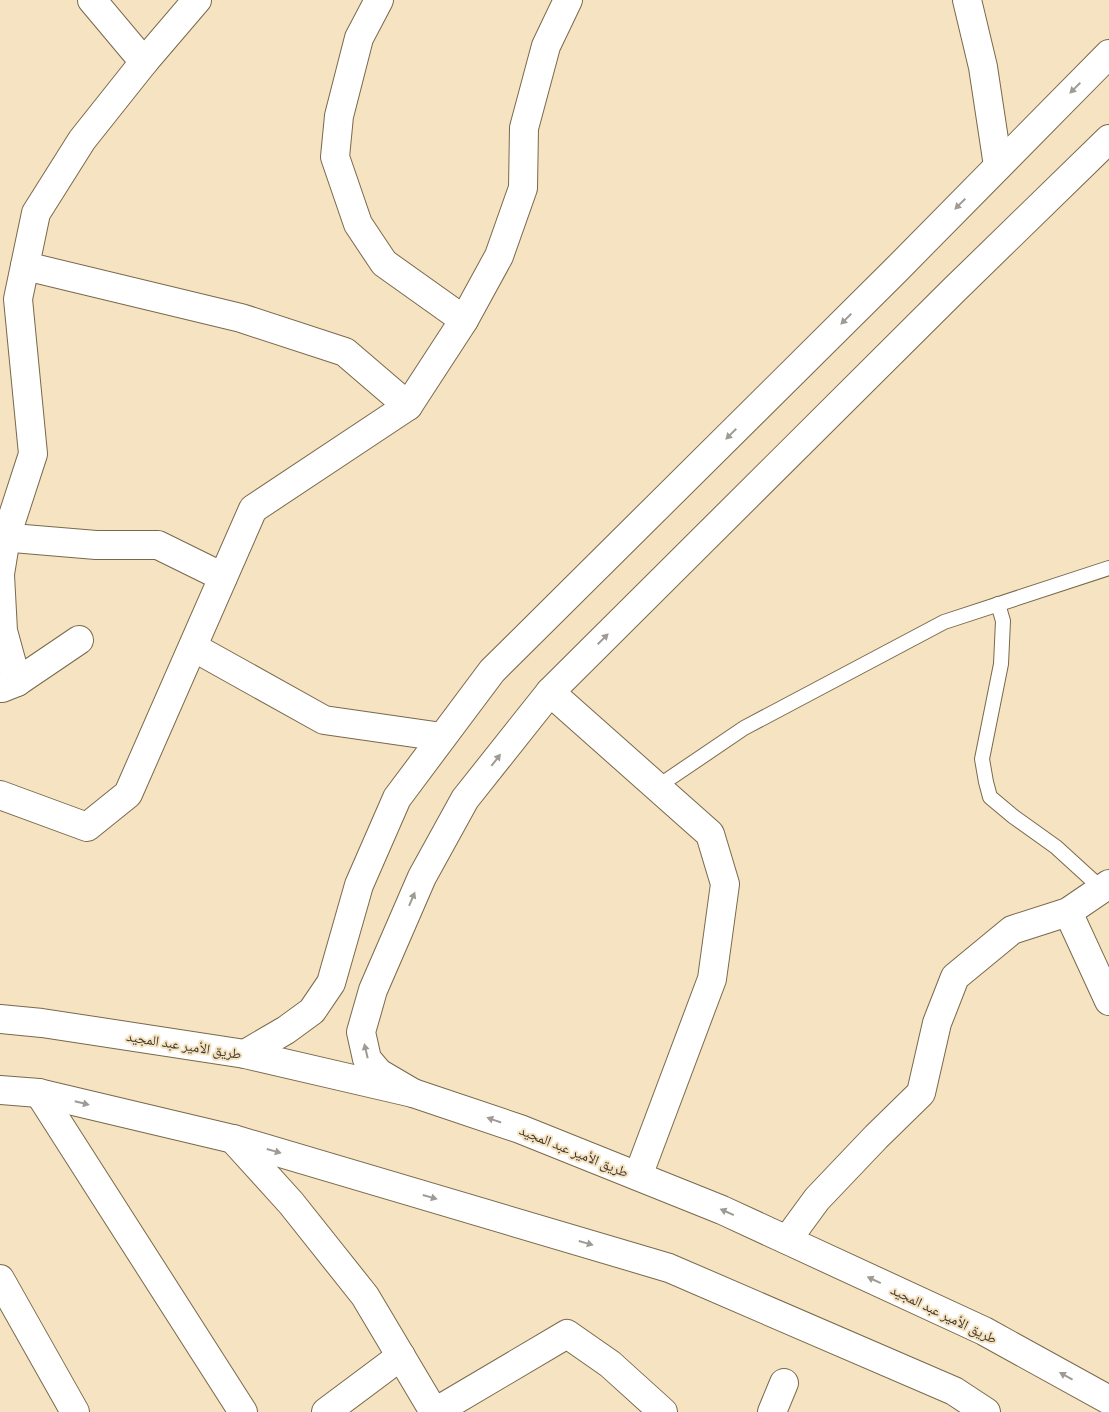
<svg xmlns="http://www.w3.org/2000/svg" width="1109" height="1412" font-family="'Titillium Web','Noto Naskh Arabic',sans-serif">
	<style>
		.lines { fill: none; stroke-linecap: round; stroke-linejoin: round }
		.lane-casing { stroke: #79694b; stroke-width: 16 }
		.street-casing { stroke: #79694b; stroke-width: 30 }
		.secondary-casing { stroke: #79694b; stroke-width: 30 }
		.lane { stroke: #fff; stroke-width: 14 }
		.street { stroke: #fff; stroke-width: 28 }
		.secondary { stroke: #fff; stroke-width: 28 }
		.oneway { fill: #9e9b94 }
		.labels { text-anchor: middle; stroke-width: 4; stroke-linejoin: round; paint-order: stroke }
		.street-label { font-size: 14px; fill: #3e372a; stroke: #f5e3c2 }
	</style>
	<rect width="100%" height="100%" fill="#f5e3c2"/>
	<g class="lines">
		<defs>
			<g id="lane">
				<polyline points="998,604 1003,621 1001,664 982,759 986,782 990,797 1014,817 1056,847 1102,889"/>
				<polyline points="657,787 744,728 944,622 1109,568"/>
			</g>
			<g id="street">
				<polyline points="92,0 144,62"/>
				<polyline points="379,0 359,38 339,116 335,157 358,224 384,263 464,320"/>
				<polyline points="967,0 983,67 998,166"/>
				<polyline points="25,266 241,318 345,352 408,406"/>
				<polyline points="0,537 96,545 158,545 223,577"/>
				<polyline points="0,574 6,537 33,454 18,299 36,213 82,140 144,62 197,0"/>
				<polyline points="0,575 3,631 17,682"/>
				<polyline points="193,647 324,720 442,737"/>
				<polyline points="2,688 17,682 79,640"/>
				<polyline points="550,692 710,834 725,884 712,979 638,1176"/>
				<polyline points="0,795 87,827 128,794 253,509 408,406 464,320 499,256 523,188 524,128 546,46 568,0"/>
				<polyline points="1068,912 1109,1001"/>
				<polyline points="39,1093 243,1412"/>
				<polyline points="233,1139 291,1203 365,1296 434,1412"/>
				<polyline points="787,1240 817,1199 876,1137 921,1093 937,1023 955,977 1012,930 1068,912 1109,884"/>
				<polyline points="0,1279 75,1412"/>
				<polyline points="326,1412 401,1356"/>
				<polyline points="435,1412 567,1334 610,1364 663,1412"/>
				<polyline points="772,1412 784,1383"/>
			</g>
			<g id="secondary">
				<polyline points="0,1019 42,1023 245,1054 413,1093 520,1129 722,1210 787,1240 984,1331 1109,1400"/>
				<polyline points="245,1054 286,1030 312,1011 331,983 359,885 397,798 492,671 895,271 1109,54"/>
				<polyline points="0,1090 39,1093 233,1139 669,1268 954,1391 986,1412"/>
				<polyline points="413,1093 379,1073 367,1059 361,1032 373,990 422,877 465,799 550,692 954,290 1109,139"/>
			</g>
		</defs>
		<!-- lane casing -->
		<use href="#lane" class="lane-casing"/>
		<!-- street casing -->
		<use href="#street" class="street-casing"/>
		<!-- secondary casing -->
		<use href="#secondary" class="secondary-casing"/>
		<!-- lane -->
		<use href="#lane" class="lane"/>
		<!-- street -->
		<use href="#street" class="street"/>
		<!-- secondary -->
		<use href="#secondary" class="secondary"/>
	</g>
	<!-- one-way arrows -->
	<defs><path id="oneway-solid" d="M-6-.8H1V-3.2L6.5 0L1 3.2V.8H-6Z" transform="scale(1.25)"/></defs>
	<g class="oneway">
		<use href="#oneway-solid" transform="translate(1075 88) rotate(135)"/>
		<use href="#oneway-solid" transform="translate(960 204) rotate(135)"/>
		<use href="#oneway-solid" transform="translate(846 319) rotate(135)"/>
		<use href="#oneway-solid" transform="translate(731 434) rotate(135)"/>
		<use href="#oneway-solid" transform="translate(603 639) rotate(-45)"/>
		<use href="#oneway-solid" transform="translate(496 760) rotate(-52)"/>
		<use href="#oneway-solid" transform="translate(412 899) rotate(-67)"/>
		<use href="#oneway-solid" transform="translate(366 1051) rotate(-103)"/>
		<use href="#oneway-solid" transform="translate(82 1103) rotate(14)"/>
		<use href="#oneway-solid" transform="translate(494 1120) rotate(-161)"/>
		<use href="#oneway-solid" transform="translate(274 1151) rotate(16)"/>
		<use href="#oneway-solid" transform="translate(430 1197) rotate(16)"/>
		<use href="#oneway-solid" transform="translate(727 1212) rotate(-156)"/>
		<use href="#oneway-solid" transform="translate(586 1243) rotate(16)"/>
		<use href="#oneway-solid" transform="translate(874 1280) rotate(-155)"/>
		<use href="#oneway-solid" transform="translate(1066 1376) rotate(-151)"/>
	</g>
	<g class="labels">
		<!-- street labels -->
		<g class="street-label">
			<text transform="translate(184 1045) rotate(9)" y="5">طريق الأمير عبد المجيد</text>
			<text transform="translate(574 1151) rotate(22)" y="5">طريق الأمير عبد المجيد</text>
			<text transform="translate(944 1314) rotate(26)" y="5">طريق الأمير عبد المجيد</text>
		</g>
	</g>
</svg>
